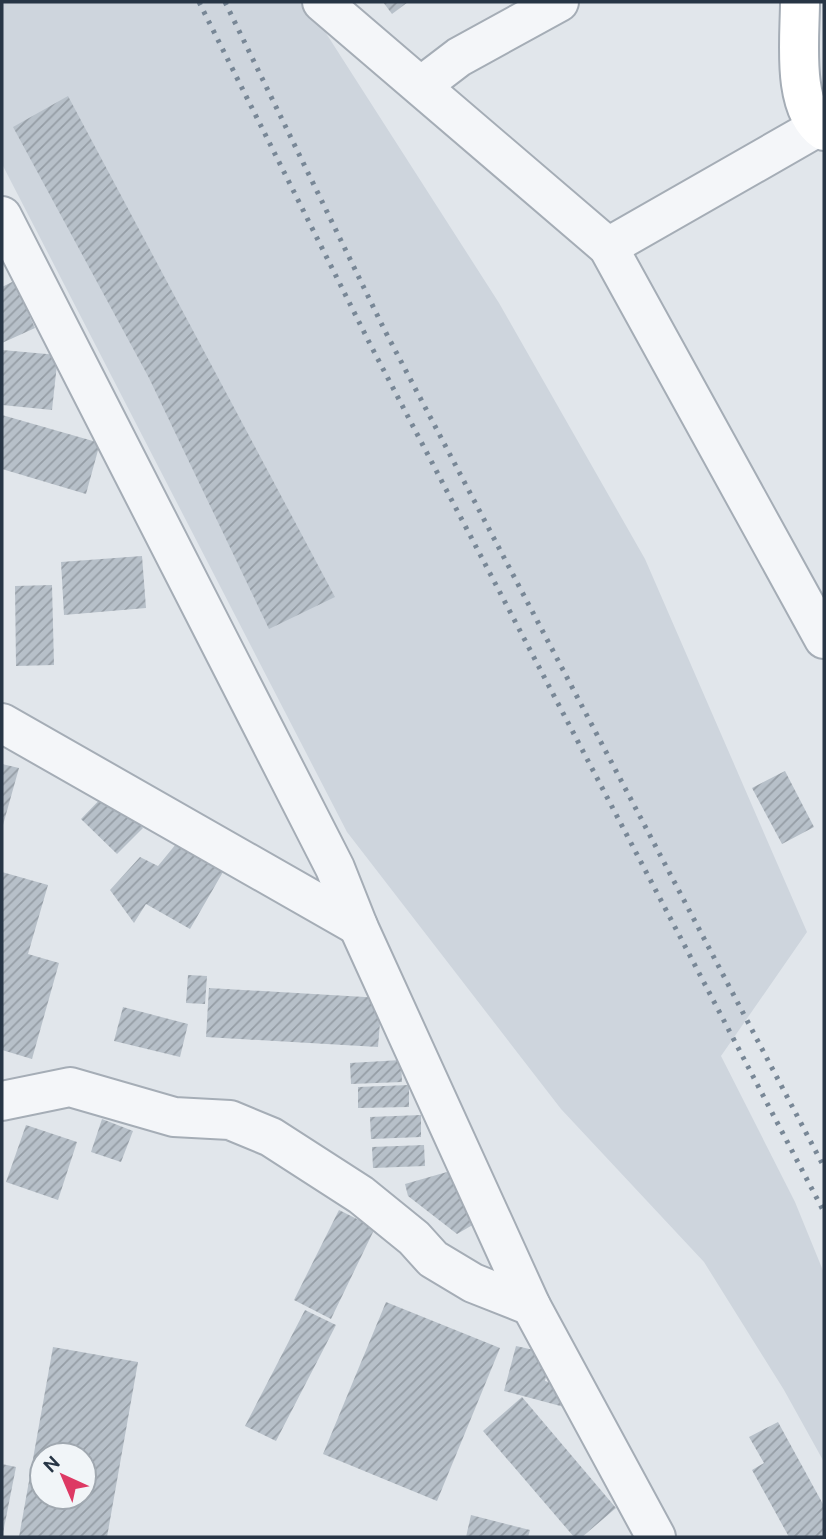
<svg xmlns="http://www.w3.org/2000/svg" width="826" height="1539" font-family="Ubuntu,sans-serif">
	<style>
		.built { fill: #ced5dd }
		.building { fill: url(#building-hatch); fill-rule: evenodd }
		.lines { fill: none; stroke-linecap: round; stroke-linejoin: round }
		.street-casing { stroke: #a5adb6; stroke-width: 42 }
		.secondary-casing { stroke: #a5adb6; stroke-width: 42 }
		.street { stroke: #f4f6f9; stroke-width: 38 }
		.secondary { stroke: #fff; stroke-width: 38 }
		.rail { stroke: #788796; stroke-width: 5; stroke-dasharray: 3.5 7; stroke-linecap: butt }
	</style>
	<defs>
		<pattern id="building-hatch" width="6" height="6" patternUnits="userSpaceOnUse" patternTransform="scale(1.75)"><rect width="6" height="6" fill="#b7c0c9"/><path d="M-1 1l2-2M0 6l6-6M5 7l2-2" fill="none" stroke="#959da5"/></pattern>
	</defs>
	<rect width="100%" height="100%" fill="#e1e6eb"/>
	<!-- built -->
	<polygon class="built" points="2,2 306,2 499,303 645,559 807,932 721,1056 795,1202 824,1273 824,1462 784,1390 704,1262 561,1109 347,832 2,164"/>
	<!-- building -->
	<g class="building">
		<polygon points="383,2 408,2 392,14"/>
		<polygon points="68,96 335,597 269,629 149,378 13,127"/>
		<polygon points="14,281 35,328 2,343 2,287"/>
		<polygon points="2,350 58,355 52,410 2,405"/>
		<polygon points="2,415 100,443 86,494 2,469"/>
		<polygon points="142,556 146,608 64,615 61,562"/>
		<polygon points="52,585 54,665 16,666 15,586"/>
		<polygon points="2,764 19,768 3,825 2,825"/>
		<polygon points="785,771 814,827 782,844 752,788"/>
		<polygon points="107,792 143,828 117,854 81,819"/>
		<polygon points="176,844 223,872 190,929 146,904 134,923 110,890 140,857 158,866"/>
		<polygon points="2,872 48,885 28,954 59,963 32,1059 2,1050"/>
		<polygon points="188,975 207,976 205,1004 186,1003"/>
		<polygon points="209,988 382,998 378,1047 206,1037"/>
		<polygon points="123,1007 188,1024 180,1057 114,1041"/>
		<polygon points="401,1060 402,1082 351,1084 350,1063"/>
		<polygon points="409,1085 409,1107 358,1108 358,1087"/>
		<polygon points="421,1115 421,1137 371,1139 370,1117"/>
		<polygon points="102,1119 133,1131 121,1162 91,1152"/>
		<polygon points="26,1125 77,1142 58,1200 6,1182"/>
		<polygon points="424,1145 425,1166 373,1168 372,1147"/>
		<polygon points="454,1170 483,1219 457,1234 408,1196 405,1184"/>
		<polygon points="339,1210 375,1228 331,1319 294,1300"/>
		<polygon points="386,1302 500,1348 437,1501 323,1454"/>
		<polygon points="305,1310 336,1325 276,1441 245,1426"/>
		<polygon points="516,1346 552,1354 545,1381 573,1389 568,1408 504,1391"/>
		<path d="M53,1347L138,1362L107,1537H19ZM42,1455H84V1497H42Z"/>
		<polygon points="522,1397 616,1508 582,1537 574,1537 483,1431"/>
		<polygon points="778,1422 824,1506 824,1537 789,1537 752,1470 764,1463 749,1437"/>
		<polygon points="2,1464 16,1467 3,1533 2,1533"/>
		<polygon points="471,1515 530,1530 528,1537 466,1537"/>
	</g>
	<g class="lines">
		<defs>
			<g id="street">
				<polyline points="322,2 608,247 824,639"/>
				<polyline points="421,86 459,57 559,2"/>
				<polyline points="2,216 335,868 358,926 531,1306 656,1537"/>
				<polyline points="608,247 818,127"/>
				<polyline points="2,723 358,926"/>
				<polyline points="2,1101 70,1087 174,1117 230,1120 271,1137 361,1195 414,1238 433,1259 473,1283 531,1306"/>
			</g>
			<path id="secondary" d="M800,2C800,38 791,108 824,131"/>
		</defs>
		<!-- street casing -->
		<use href="#street" class="street-casing"/>
		<!-- secondary casing -->
		<use href="#secondary" class="secondary-casing"/>
		<!-- street -->
		<use href="#street" class="street"/>
		<!-- secondary -->
		<use href="#secondary" class="secondary"/>
		<!-- rail -->
		<g class="rail">
			<polyline points="199,2 370,344 824,1212"/>
			<polyline points="225,2 384,329 824,1167"/>
		</g>
	</g>
	<!-- border -->
	<rect width="826" height="1539" fill="none" stroke="#273545" stroke-width="7"/>
	<!-- north arrow -->
	<g transform="translate(63 1476) rotate(316)"><circle r="33" fill="#f1f5f8" stroke="#a0a8b0" stroke-width="2"/>
	<path d="M0-5L12 26L0 18L-12 26Z" fill="#dd3964"/>
	<text y="-10" font-size="19" font-weight="bold" text-anchor="middle" fill="#273545">N</text>
	</g>
</svg>
